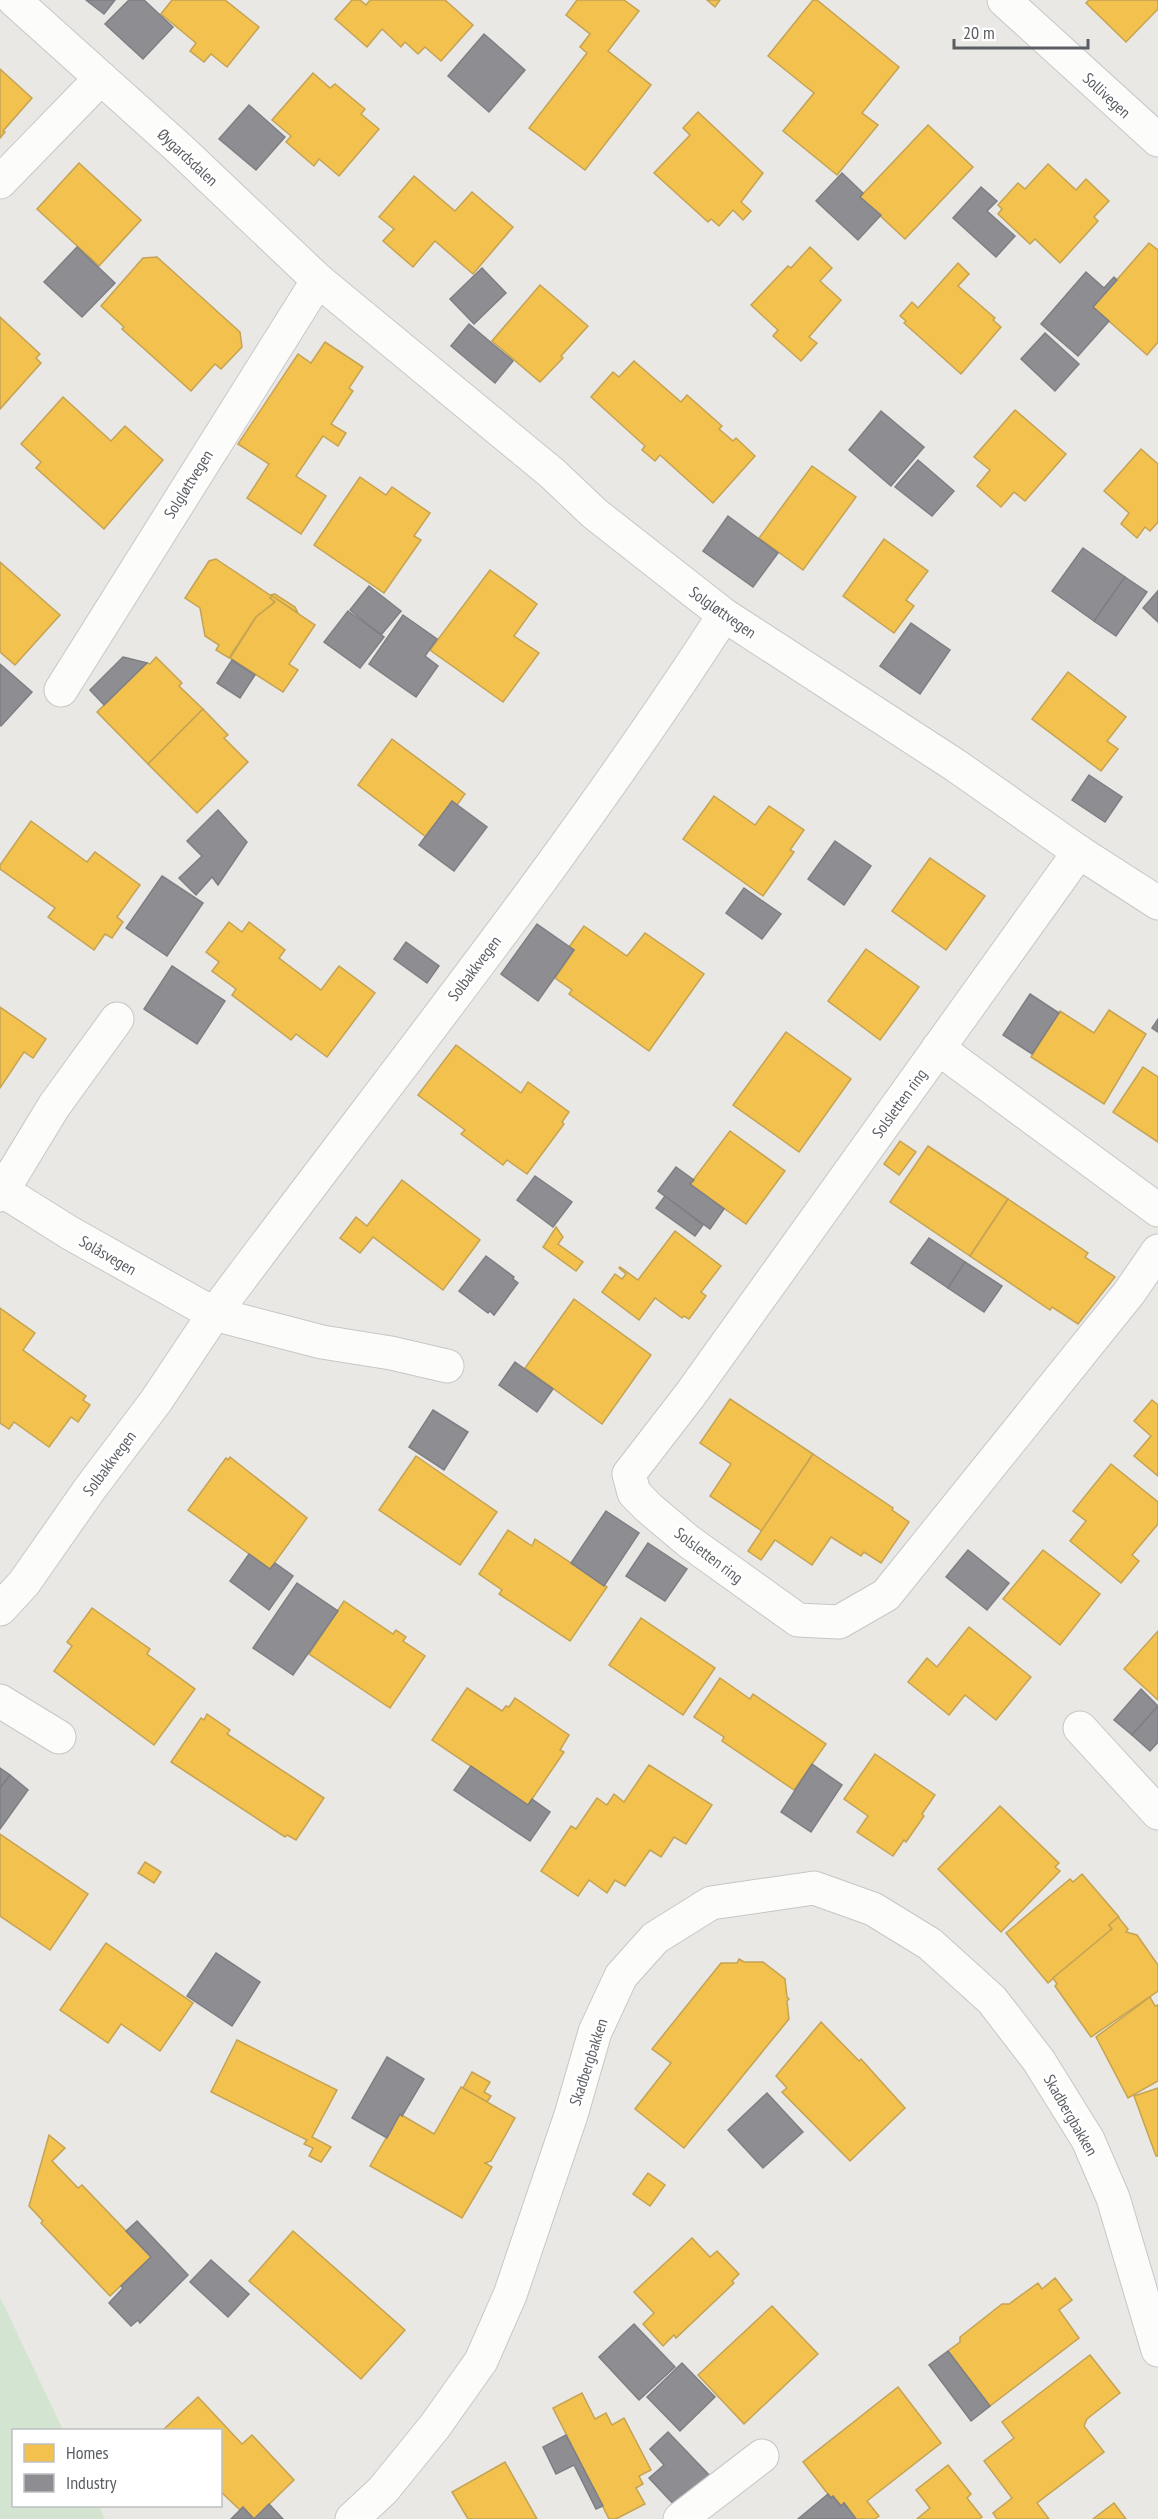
<svg xmlns="http://www.w3.org/2000/svg" width="1158" height="2519" font-family="'PT Sans Narrow',sans-serif">
	<style>
		.green { fill: #d3e5d0 }
		.homes { fill: #f2c14e; stroke: #c4a354; stroke-width: 1.5 }
		.industry { fill: #8d8d92; stroke: #7e7f84; stroke-width: 1.5 }
		.lines { fill: none; stroke-linecap: round; stroke-linejoin: round }
		.street-casing { stroke: #c6c7c6; stroke-width: 35 }
		.street { stroke: #fcfcfb; stroke-width: 33 }
		.labels { text-anchor: middle; stroke-width: 6; stroke-linejoin: round; paint-order: stroke }
		.street-label { font-size: 16px; fill: #5a5e62; stroke: #fff }
	</style>
	<rect width="100%" height="100%" fill="#eae8e4"/>
	<!-- green -->
	<polygon class="green" points="0,2297 63,2430 14,2430 14,2506 99,2506 105,2519 0,2519"/>
	<!-- homes -->
	<g class="homes">
		<polygon points="172,0 225,0 259,27 227,67 211,54 204,62 190,51 196,43 161,14"/>
		<polygon points="352,0 360,0 366,5 370,0 445,0 473,25 441,61 425,47 418,54 405,42 401,47 382,29 367,47 335,19"/>
		<polygon points="577,0 624,0 639,11 608,51 651,85 585,170 529,128 587,53 580,47 590,34 566,15"/>
		<polygon points="707,0 720,0 715,7"/>
		<polygon points="813,0 817,0 899,67 862,113 878,125 837,175 783,131 814,93 768,56"/>
		<polygon points="1089,0 1158,0 1158,9 1126,42 1086,3"/>
		<polygon points="0,69 32,98 3,131 5,132 0,138"/>
		<polygon points="313,73 330,88 335,84 365,109 361,114 379,129 339,176 319,159 314,166 286,142 291,136 272,120"/>
		<polygon points="698,112 763,173 741,202 751,211 743,220 733,210 719,226 711,219 708,222 654,173 690,135 683,128"/>
		<polygon points="928,125 973,167 905,239 860,197"/>
		<polygon points="79,163 141,220 99,266 37,209"/>
		<polygon points="1048,164 1076,190 1086,179 1109,201 1094,217 1098,221 1060,263 1035,239 1030,244 998,214 1002,209 998,205 1018,183 1025,189"/>
		<polygon points="414,176 455,211 472,192 513,227 473,274 435,241 413,267 383,241 394,229 379,217"/>
		<polygon points="1149,243 1158,250 1158,342 1147,355 1093,307"/>
		<polygon points="810,247 832,268 820,281 841,300 809,337 817,343 801,361 773,336 778,330 751,305 788,266 791,268"/>
		<polygon points="157,257 240,332 242,347 221,369 215,364 191,391 122,329 124,327 101,306 143,258"/>
		<polygon points="958,263 969,274 958,286 995,318 993,320 1001,327 961,374 904,323 906,321 900,316 912,302 918,308"/>
		<polygon points="540,285 588,326 561,356 563,358 540,382 492,341"/>
		<polygon points="0,317 40,354 36,358 41,363 0,409"/>
		<polygon points="325,342 363,367 349,388 353,391 331,424 346,433 338,446 323,436 296,476 326,496 301,534 247,498 269,464 238,444 298,354 311,363"/>
		<polygon points="634,361 681,402 687,395 722,426 719,429 733,441 736,438 755,456 713,503 660,455 655,461 642,450 645,446 591,397 613,372 619,377"/>
		<polygon points="63,397 111,441 125,426 163,460 104,529 36,468 41,462 21,444"/>
		<polygon points="1015,410 1066,454 1025,501 1014,492 1001,507 977,486 990,470 974,457"/>
		<polygon points="1141,449 1158,464 1158,522 1150,531 1145,527 1137,538 1121,524 1129,513 1104,491"/>
		<polygon points="812,466 856,497 803,570 759,538"/>
		<polygon points="360,477 386,495 392,487 430,513 414,536 421,540 384,593 314,545"/>
		<polygon points="884,539 928,571 906,600 914,606 894,633 843,596"/>
		<polygon points="216,559 270,595 275,594 295,607 298,613 272,596 270,598 275,602 256,617 229,658 216,650 219,645 205,636 200,608 185,598 209,561"/>
		<polygon points="0,562 60,615 15,665 0,652"/>
		<polygon points="490,570 537,604 514,636 539,653 503,702 430,650"/>
		<polygon points="272,596 315,625 289,664 298,670 283,692 230,658 256,617 275,602 270,598"/>
		<polygon points="156,657 182,683 179,686 203,709 148,764 97,712 147,663 150,664"/>
		<polygon points="1068,672 1126,717 1107,741 1118,749 1101,771 1032,719"/>
		<polygon points="203,709 228,735 224,738 248,762 197,813 148,764"/>
		<polygon points="392,739 465,794 457,805 452,801 426,837 358,785"/>
		<polygon points="714,796 755,825 769,806 804,830 790,850 794,852 763,896 683,839"/>
		<polygon points="31,821 87,862 95,852 140,885 117,917 123,922 112,938 105,934 94,950 48,917 55,908 0,869 0,865"/>
		<polygon points="930,858 985,896 946,950 892,911"/>
		<polygon points="229,922 242,932 249,922 285,950 279,958 321,990 339,966 375,993 327,1057 296,1034 291,1040 232,995 236,989 212,971 219,962 206,952"/>
		<polygon points="584,926 627,956 645,933 704,974 649,1051 569,994 572,990 555,978 574,950 569,947"/>
		<polygon points="866,949 919,987 880,1040 828,1001"/>
		<polygon points="0,1007 46,1039 33,1058 24,1052 0,1088"/>
		<polygon points="1109,1010 1146,1034 1104,1104 1031,1057 1060,1011 1094,1033"/>
		<polygon points="786,1032 851,1079 799,1152 733,1105"/>
		<polygon points="456,1045 521,1093 528,1082 569,1112 562,1122 564,1124 527,1174 507,1160 503,1165 461,1134 465,1130 418,1095"/>
		<polygon points="1143,1067 1158,1077 1158,1142 1113,1112"/>
		<polygon points="730,1131 785,1171 746,1224 690,1184"/>
		<polygon points="900,1141 916,1152 899,1175 884,1164"/>
		<polygon points="928,1146 1008,1199 970,1256 890,1202"/>
		<polygon points="402,1180 480,1240 443,1290 373,1237 360,1253 340,1238 356,1217 367,1226"/>
		<polygon points="1008,1199 1088,1253 1085,1257 1115,1277 1078,1324 1052,1307 1050,1310 970,1256"/>
		<polygon points="556,1227 563,1237 558,1244 583,1262 576,1271 543,1247"/>
		<polygon points="675,1231 721,1266 701,1292 706,1296 689,1319 684,1316 682,1318 655,1298 639,1320 602,1292 615,1274 622,1279 626,1274 619,1268 620,1267 638,1280"/>
		<polygon points="574,1299 651,1355 602,1424 525,1368"/>
		<polygon points="0,1308 35,1333 23,1350 86,1396 83,1400 90,1405 78,1422 71,1417 49,1447 14,1422 9,1429 0,1423"/>
		<polygon points="730,1399 813,1454 762,1531 710,1496 731,1464 700,1443"/>
		<polygon points="1152,1400 1158,1405 1158,1476 1134,1456 1151,1436 1134,1421"/>
		<polygon points="813,1454 893,1508 892,1510 909,1522 881,1563 864,1552 861,1556 831,1537 812,1565 775,1540 761,1560 748,1551"/>
		<polygon points="416,1456 497,1512 460,1565 379,1510"/>
		<polygon points="230,1457 307,1518 270,1569 188,1510 226,1458 228,1460"/>
		<polygon points="1111,1464 1158,1502 1158,1524 1132,1555 1139,1561 1121,1583 1070,1541 1086,1521 1073,1511"/>
		<polygon points="508,1530 532,1546 535,1539 607,1587 570,1641 499,1594 502,1590 479,1574"/>
		<polygon points="1043,1550 1100,1594 1060,1645 1003,1599"/>
		<polygon points="344,1601 393,1634 396,1630 406,1637 403,1641 425,1656 390,1708 309,1654"/>
		<polygon points="92,1608 150,1649 147,1654 195,1689 154,1745 54,1671 72,1646 67,1642"/>
		<polygon points="641,1618 715,1668 683,1715 609,1665"/>
		<polygon points="969,1627 1031,1677 996,1720 965,1695 949,1715 908,1682 927,1658 937,1667"/>
		<polygon points="1158,1631 1158,1700 1124,1669"/>
		<polygon points="720,1678 750,1699 753,1694 826,1744 794,1790 722,1741 724,1737 694,1717"/>
		<polygon points="467,1688 502,1711 506,1706 509,1707 515,1698 569,1735 560,1750 564,1752 528,1805 432,1740"/>
		<polygon points="207,1714 230,1730 227,1734 324,1798 296,1840 287,1835 285,1837 171,1762 201,1718 204,1720"/>
		<polygon points="875,1754 935,1795 922,1814 924,1816 906,1842 904,1840 893,1856 857,1832 868,1816 844,1799"/>
		<polygon points="649,1765 712,1805 686,1844 674,1837 661,1857 650,1850 625,1886 615,1880 607,1893 589,1880 578,1896 541,1871 571,1826 576,1829 597,1798 607,1805 614,1794 624,1802"/>
		<polygon points="1000,1806 1059,1863 1055,1867 1060,1871 1001,1932 938,1869"/>
		<polygon points="0,1834 88,1894 50,1950 0,1916"/>
		<polygon points="145,1862 161,1872 154,1883 138,1873"/>
		<polygon points="1082,1874 1119,1917 1109,1925 1112,1929 1048,1983 1006,1933 1070,1879 1073,1882"/>
		<polygon points="1118,1917 1128,1929 1126,1932 1137,1935 1158,1965 1158,1991 1091,2037 1055,1986 1057,1984 1053,1978 1112,1929 1109,1925"/>
		<polygon points="106,1943 193,2003 160,2051 121,2024 108,2043 60,2010"/>
		<polygon points="739,1959 744,1962 763,1962 785,1979 787,1997 789,1999 787,2001 789,2019 684,2148 635,2109 671,2063 652,2049 721,1963 737,1963"/>
		<polygon points="1150,1997 1155,2006 1158,2005 1158,2081 1128,2098 1096,2037"/>
		<polygon points="821,2022 859,2061 861,2059 905,2108 850,2161 782,2092 787,2088 776,2076"/>
		<polygon points="237,2040 337,2090 312,2137 331,2147 321,2162 309,2156 313,2148 304,2144 307,2140 211,2092"/>
		<polygon points="472,2072 490,2082 484,2092 491,2096 487,2102 463,2088"/>
		<polygon points="461,2087 515,2118 491,2161 485,2163 492,2167 462,2218 370,2166 400,2114 434,2134"/>
		<polygon points="1158,2088 1158,2156 1156,2156 1134,2096"/>
		<polygon points="49,2135 65,2148 52,2161 78,2188 82,2185 151,2257 110,2296 41,2223 43,2221 29,2206"/>
		<polygon points="648,2173 665,2185 650,2206 633,2194"/>
		<polygon points="293,2231 405,2330 361,2379 249,2281"/>
		<polygon points="692,2238 710,2257 717,2251 739,2274 732,2281 734,2283 676,2338 674,2335 663,2346 643,2324 654,2313 634,2292"/>
		<polygon points="1055,2278 1072,2300 1059,2310 1079,2338 990,2406 948,2351 960,2342 960,2337 1002,2304 1009,2304 1038,2283 1042,2289"/>
		<polygon points="772,2306 818,2354 744,2424 698,2375"/>
		<polygon points="1090,2355 1120,2393 1087,2419 1084,2426 1104,2452 1037,2503 1049,2519 997,2519 993,2513 1012,2498 984,2461 1014,2438 1002,2422"/>
		<polygon points="898,2387 941,2443 867,2501 879,2516 875,2519 856,2519 844,2503 841,2506 833,2496 831,2498 803,2462"/>
		<polygon points="582,2393 595,2419 606,2413 612,2425 624,2418 651,2470 639,2476 643,2484 636,2488 645,2504 616,2519 609,2519 553,2408"/>
		<polygon points="198,2397 242,2444 252,2435 294,2480 254,2519 243,2507 240,2510 220,2491 220,2430 163,2430"/>
		<polygon points="505,2462 537,2519 468,2519 452,2492"/>
		<polygon points="948,2465 971,2494 967,2498 982,2517 979,2519 917,2519 930,2508 916,2490"/>
		<polygon points="1114,2503 1126,2519 1093,2519"/>
	</g>
	<!-- industry -->
	<g class="industry">
		<polygon points="86,0 115,0 104,14"/>
		<polygon points="129,0 144,0 173,27 143,59 105,24"/>
		<polygon points="484,34 525,70 489,112 448,76"/>
		<polygon points="249,105 285,137 256,170 219,139"/>
		<polygon points="842,173 863,193 860,197 881,215 858,240 816,201"/>
		<polygon points="981,187 997,201 987,211 1015,236 996,257 953,218"/>
		<polygon points="77,247 115,283 82,317 44,282"/>
		<polygon points="482,268 506,293 474,324 450,299"/>
		<polygon points="1086,272 1104,288 1114,277 1117,280 1093,307 1109,321 1078,356 1041,324"/>
		<polygon points="469,324 513,361 495,383 451,346"/>
		<polygon points="1045,333 1079,364 1055,391 1021,359"/>
		<polygon points="881,411 924,447 891,486 849,450"/>
		<polygon points="918,460 954,491 932,516 895,487"/>
		<polygon points="728,516 778,553 753,587 703,551"/>
		<polygon points="1083,548 1125,577 1094,621 1052,591"/>
		<polygon points="1125,577 1147,592 1116,636 1094,621"/>
		<polygon points="369,586 401,611 381,635 350,610"/>
		<polygon points="1158,591 1158,622 1143,608"/>
		<polygon points="348,611 384,637 360,668 324,642"/>
		<polygon points="403,615 437,639 425,656 438,666 416,697 369,664"/>
		<polygon points="911,623 950,650 920,694 880,666"/>
		<polygon points="123,657 147,663 104,705 90,690"/>
		<polygon points="232,660 255,675 240,698 217,683"/>
		<polygon points="0,664 32,692 1,726 0,725"/>
		<polygon points="1089,775 1122,797 1105,822 1072,800"/>
		<polygon points="452,801 487,827 454,871 419,845"/>
		<polygon points="218,810 247,842 218,885 212,877 196,895 179,878 202,856 187,841"/>
		<polygon points="835,841 871,866 844,905 808,879"/>
		<polygon points="162,876 203,903 167,956 126,928"/>
		<polygon points="744,888 781,914 762,939 726,913"/>
		<polygon points="537,924 574,950 538,1001 501,974"/>
		<polygon points="406,942 439,966 427,983 394,959"/>
		<polygon points="172,966 225,1001 197,1044 144,1009"/>
		<polygon points="1030,994 1059,1013 1032,1054 1003,1035"/>
		<polygon points="1158,1019 1158,1032 1152,1028"/>
		<polygon points="676,1167 694,1180 690,1184 724,1209 710,1229 658,1191"/>
		<polygon points="535,1176 572,1202 553,1227 517,1200"/>
		<polygon points="665,1196 703,1225 695,1236 656,1208"/>
		<polygon points="929,1238 965,1262 948,1288 911,1263"/>
		<polygon points="486,1256 514,1277 513,1279 518,1283 494,1315 490,1311 488,1313 459,1291"/>
		<polygon points="965,1262 1002,1286 984,1312 948,1288"/>
		<polygon points="515,1362 553,1389 537,1412 499,1385"/>
		<polygon points="433,1410 468,1432 444,1470 409,1447"/>
		<polygon points="606,1511 639,1533 604,1586 571,1563"/>
		<polygon points="648,1543 687,1569 665,1601 626,1576"/>
		<polygon points="968,1550 1009,1583 987,1610 946,1577"/>
		<polygon points="249,1554 270,1569 275,1563 293,1576 269,1610 230,1581"/>
		<polygon points="297,1583 338,1611 293,1675 253,1648"/>
		<polygon points="1141,1689 1158,1706 1132,1735 1114,1720"/>
		<polygon points="1158,1706 1158,1742 1150,1751 1132,1735"/>
		<polygon points="812,1764 842,1785 811,1832 781,1812"/>
		<polygon points="471,1766 528,1805 532,1799 550,1812 530,1841 454,1790"/>
		<polygon points="0,1768 10,1775 0,1788"/>
		<polygon points="10,1775 28,1790 0,1829 0,1788"/>
		<polygon points="216,1953 260,1982 232,2026 187,1996"/>
		<polygon points="387,2057 424,2079 402,2116 400,2114 387,2138 352,2118"/>
		<polygon points="767,2093 803,2132 763,2168 728,2130"/>
		<polygon points="137,2221 188,2275 140,2323 138,2320 131,2326 109,2303 123,2288 121,2286 151,2257 126,2231"/>
		<polygon points="211,2260 249,2294 228,2317 190,2282"/>
		<polygon points="634,2324 675,2367 639,2400 599,2357"/>
		<polygon points="948,2351 990,2406 971,2421 929,2365"/>
		<polygon points="682,2363 715,2397 680,2431 647,2397"/>
		<polygon points="668,2432 711,2477 678,2509 649,2478 664,2465 650,2449"/>
		<polygon points="566,2435 603,2506 596,2509 574,2465 556,2474 543,2447"/>
		<polygon points="828,2494 831,2498 833,2496 841,2506 844,2503 856,2519 798,2519"/>
		<polygon points="269,2504 283,2519 231,2519 243,2507 254,2519"/>
	</g>
	<g class="lines">
		<defs>
			<g id="street">
				<polyline points="14,0 181,150 318,280 553,474 594,513 650,557 724,615 955,765 1079,852 1158,903"/>
				<polyline points="1004,0 1158,140"/>
				<polyline points="0,182 101,78"/>
				<polyline points="61,690 318,280"/>
				<polyline points="1079,852 690,1395 629,1474 634,1493 649,1508 688,1541 798,1620 839,1622 886,1595 1129,1293 1158,1251"/>
				<polyline points="938,1048 1158,1210"/>
				<polyline points="3,1191 70,1233 214,1314 322,1342 391,1353 447,1366"/>
				<polyline points="0,1195 54,1106 117,1019"/>
				<path d="M0,1609L24,1583L89,1490L156,1401L214,1314C386,1083 568,857 724,615"/>
				<polyline points="0,1701 59,1737"/>
				<polyline points="1080,1728 1158,1813"/>
				<polyline points="352,2519 383,2490 435,2426 481,2361 510,2295 571,2115 595,2032 621,1976 655,1938 711,1903 814,1888 873,1909 930,1944 992,2000 1039,2061 1088,2140 1113,2198 1158,2350"/>
				<polyline points="680,2519 762,2456"/>
			</g>
		</defs>
		<!-- street casing -->
		<use href="#street" class="street-casing"/>
		<!-- street -->
		<use href="#street" class="street"/>
	</g>
	<g class="labels">
		<!-- street labels -->
		<g class="street-label">
			<text transform="translate(1107 95) rotate(43)" y="6">Sollivegen</text>
			<text transform="translate(188 157) rotate(43)" y="6">Øygardsdalen</text>
			<text transform="translate(188 484) rotate(-58)" y="6">Solgløttvegen</text>
			<text transform="translate(723 612) rotate(35)" y="6">Solgløttvegen</text>
			<text transform="translate(474 968) rotate(-53)" y="6">Solbakkvegen</text>
			<text transform="translate(899 1103) rotate(-54)" y="6">Solsletten ring</text>
			<text transform="translate(108 1255) rotate(30)" y="6">Solåsvegen</text>
			<text transform="translate(109 1463) rotate(-53)" y="6">Solbakkvegen</text>
			<text transform="translate(709 1555) rotate(37)" y="6">Solsletten ring</text>
			<text transform="translate(588 2062) rotate(-72)" y="6">Skadbergbakken</text>
			<text transform="translate(1071 2115) rotate(60)" y="6">Skadbergbakken</text>
		</g>
	</g>
	<!-- legend -->
	<rect x="12" y="2429" width="210" height="78" fill="#ffffff" stroke="#bdbfc0" stroke-width="1.5"/>
	<rect x="24" y="2444" width="30" height="18" fill="#f2c14e" stroke="#bdbfc0" stroke-width="1.5"/>
	<text x="66" y="2459" font-size="18" fill="#5a5e62">Homes</text>
	<rect x="24" y="2474" width="30" height="18" fill="#8d8d92" stroke="#bdbfc0" stroke-width="1.5"/>
	<text x="66" y="2489" font-size="18" fill="#5a5e62">Industry</text>
	<!-- scale -->
	<path d="M954 39v9h134v-9" fill="none" stroke="#5a5e62" stroke-width="3"/>
	<text x="963" y="39" font-size="18" fill="#5a5e62" stroke="#ffffff" stroke-width="4.5" paint-order="stroke">20 m</text>
</svg>
